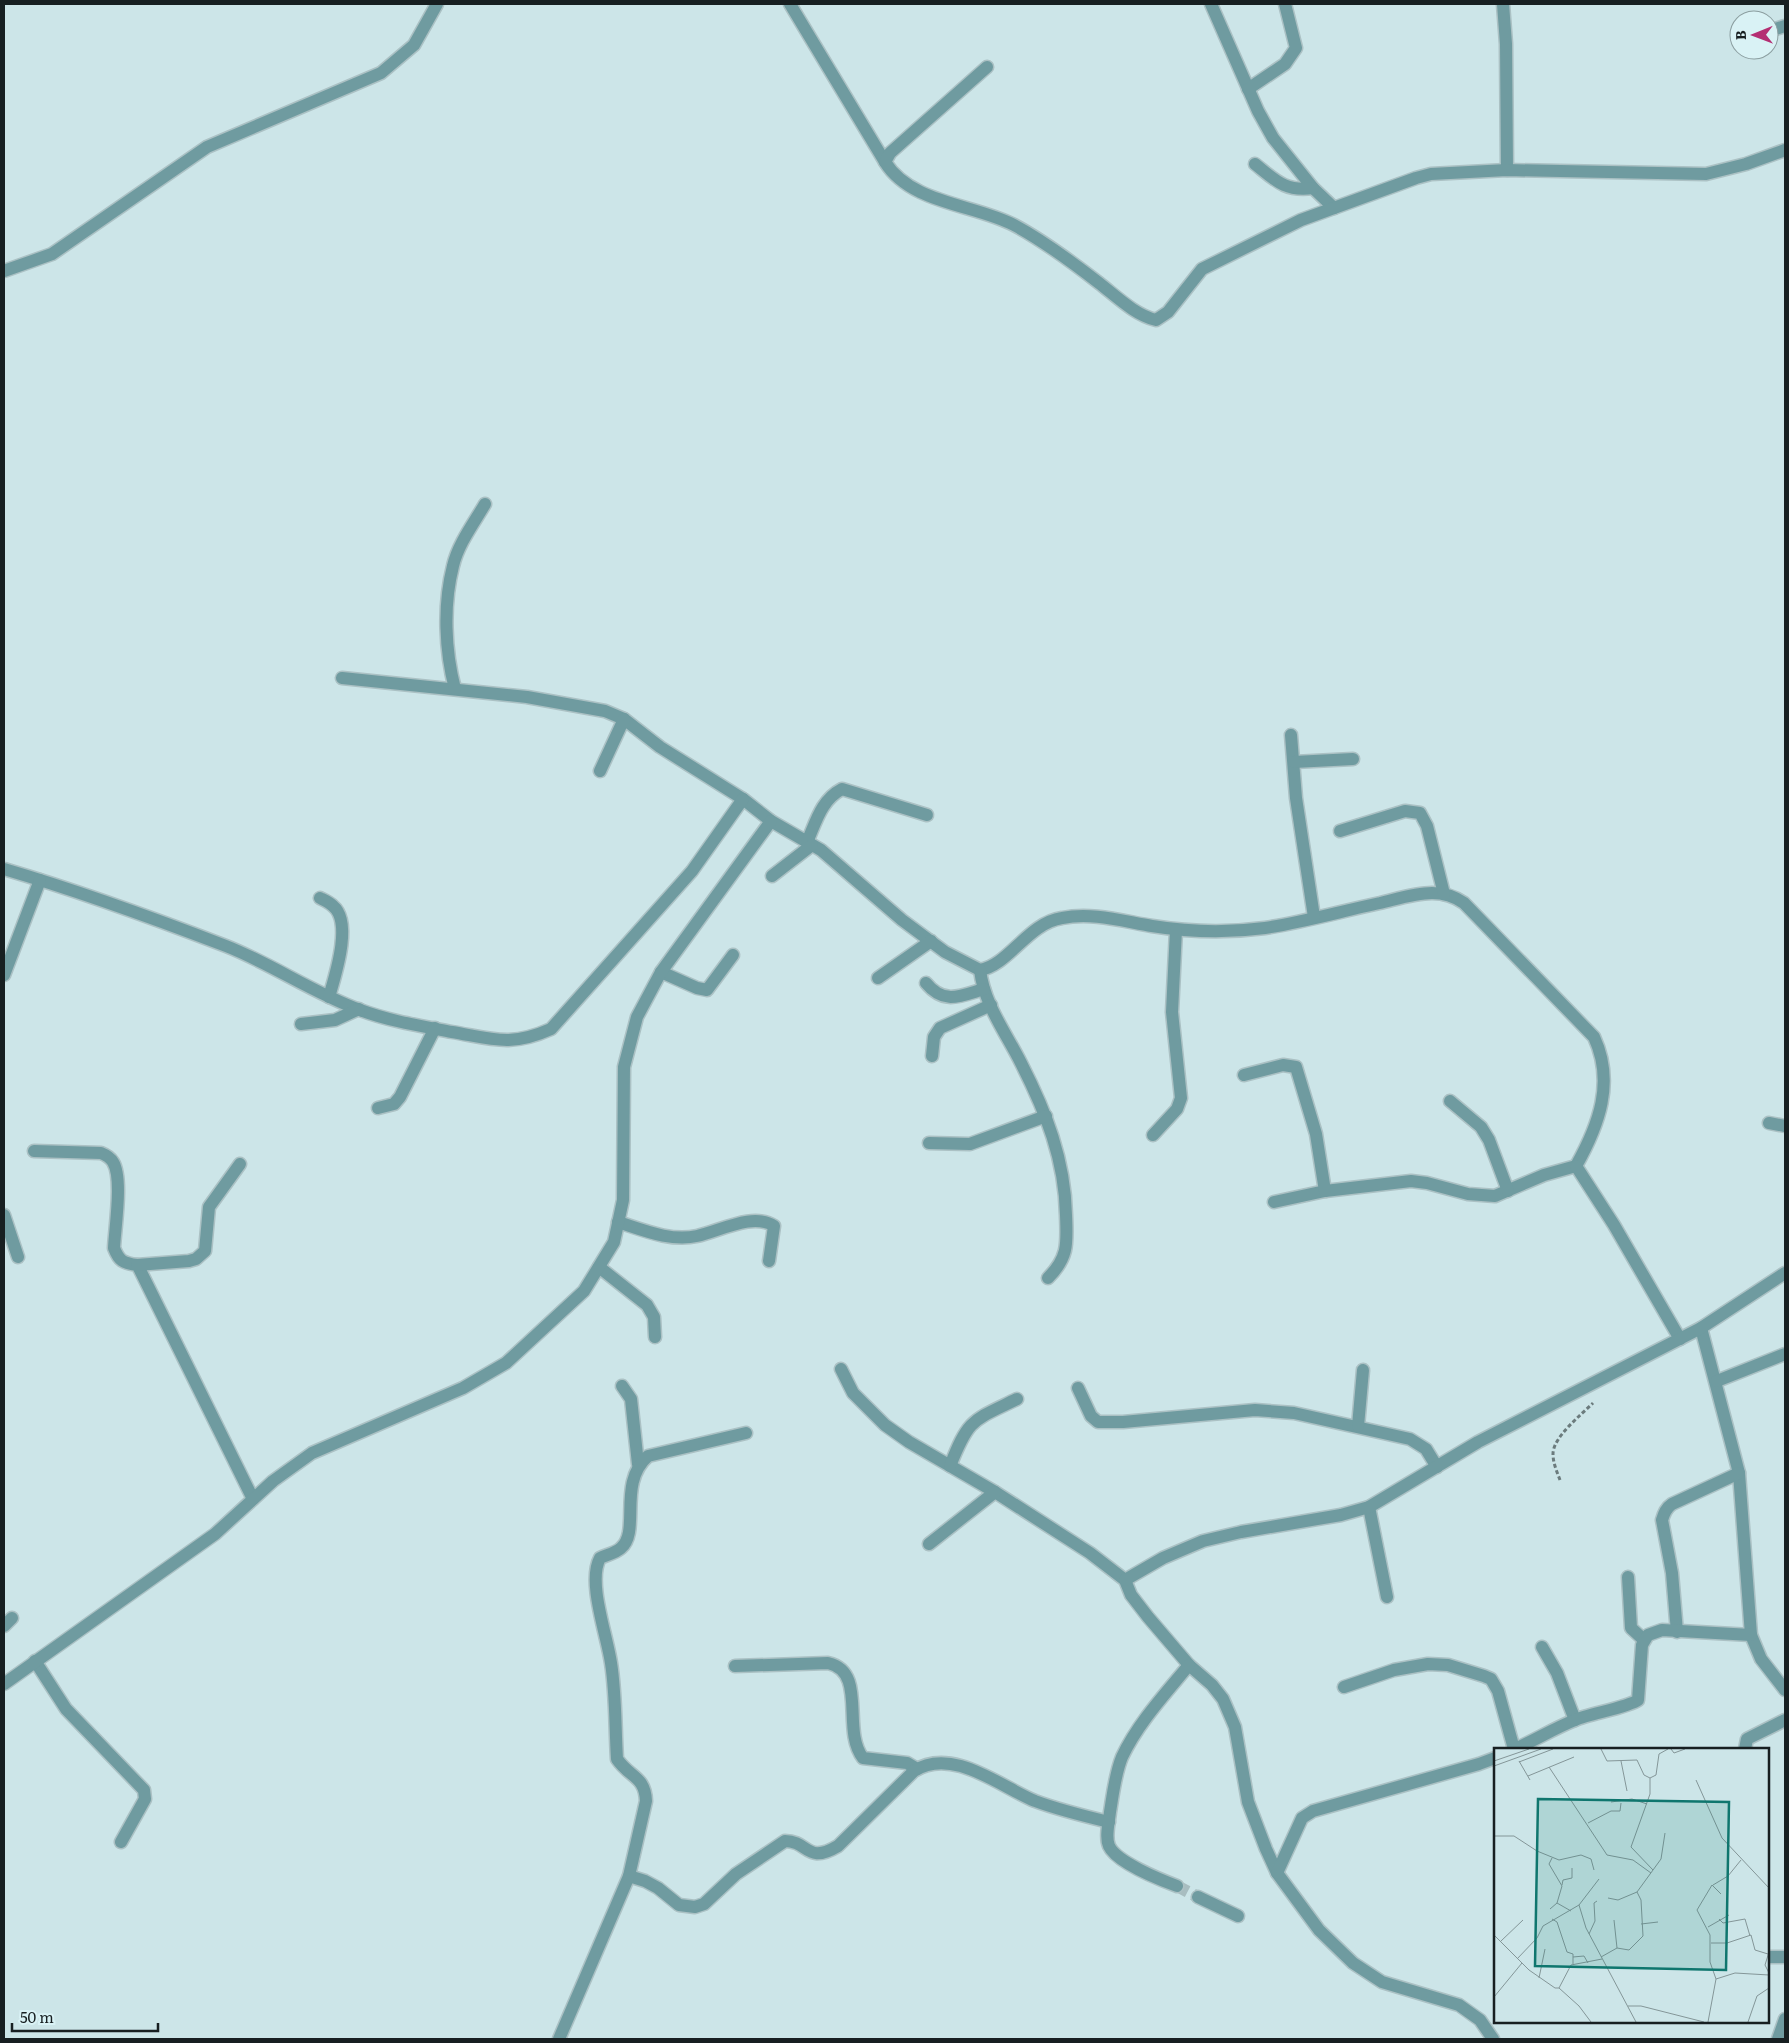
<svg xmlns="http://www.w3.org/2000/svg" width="1789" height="2043" font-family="Literata,serif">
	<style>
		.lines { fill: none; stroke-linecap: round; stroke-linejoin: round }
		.minor-tunnel { stroke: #a8bdc0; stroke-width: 12; stroke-dasharray: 12 6; stroke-linecap: butt }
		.minor-casing { stroke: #abc1c4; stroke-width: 15 }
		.path { stroke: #6b7b7d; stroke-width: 3; stroke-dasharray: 4 2.5; stroke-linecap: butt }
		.minor { stroke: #6f9ba0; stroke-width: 12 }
		.inset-road { fill: none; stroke: #849698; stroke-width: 1 }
		.view { fill: #0f766e; fill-opacity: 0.15; stroke: #0f766e; stroke-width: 2.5 }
		.inset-edge { fill: none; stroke: #171f21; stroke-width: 2.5 }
	</style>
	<rect width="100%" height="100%" fill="#cce5e8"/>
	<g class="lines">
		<!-- minor-tunnel -->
		<polyline class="minor-tunnel" points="1177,1886 1198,1897"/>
		<defs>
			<g id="minor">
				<polyline points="790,4 885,162"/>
				<polyline points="1211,4 1258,111 1273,138 1313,188 1334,208"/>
				<polyline points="1503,4 1506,44 1507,170"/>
				<polyline points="1772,30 1785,26"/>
				<path d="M987,67L890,153L885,162C911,204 974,204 1014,225C1044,241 1072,262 1099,283C1117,297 1135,315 1156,320L1168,312L1202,269L1301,220L1416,178L1431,174L1507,170L1706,174L1746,164L1785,150"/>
				<polyline points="1248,89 1285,64 1296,48 1285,4"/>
				<path d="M1255,164C1275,180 1285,192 1313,188"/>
				<polyline points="4,271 52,254 207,147 381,73 414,45 437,4"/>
				<path d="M342,678L527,697L605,711L624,719L660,747L743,799L771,821L821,850L902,920L945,952L980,970C1009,965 1028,923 1062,918C1092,912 1122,921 1152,926C1189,932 1227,933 1265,928C1304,922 1342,911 1380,903C1397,899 1415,893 1432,893C1445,893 1454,896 1464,903L1594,1037C1615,1082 1599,1125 1576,1166L1544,1175L1495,1196L1468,1194L1427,1183L1411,1181L1325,1191L1274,1202"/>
				<path d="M455,689C445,651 443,605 453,566C458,544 474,523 485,504"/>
				<polyline points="1291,735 1296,798 1314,917"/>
				<polyline points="1294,762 1353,759"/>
				<polyline points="600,771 624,719"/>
				<polyline points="1340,831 1405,811 1420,813 1427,826 1444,894"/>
				<path d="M807,842C816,822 821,800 842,789L927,815"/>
				<path d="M4,869C79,891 153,918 226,946C272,964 313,993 360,1010C389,1021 421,1026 452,1032C493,1039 511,1047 551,1029L692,871L743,799"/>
				<polyline points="772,876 812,845"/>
				<path d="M320,898C324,900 329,902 333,906C353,922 335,976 329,997"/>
				<path d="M980,970C984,1004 1006,1033 1021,1063C1046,1112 1065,1160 1066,1215C1067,1243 1069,1257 1048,1278"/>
				<polyline points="661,972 697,988 707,990 733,955"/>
				<polyline points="4,975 40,880"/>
				<polyline points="878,978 931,941"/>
				<path d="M926,983C944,1005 960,996 984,989"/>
				<polyline points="301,1024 335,1020 359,1009"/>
				<polyline points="932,1056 934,1037 940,1028 991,1005"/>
				<polyline points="1244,1075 1283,1065 1296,1067 1316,1134 1325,1191"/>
				<polyline points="1450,1101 1481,1127 1489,1140 1508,1191"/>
				<polyline points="378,1108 394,1104 400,1097 435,1028"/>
				<polyline points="1769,1123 1785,1126"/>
				<polyline points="1153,1135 1177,1109 1181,1098 1172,1012 1176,930"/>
				<polyline points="929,1143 970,1144 1046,1116"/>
				<path d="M34,1151L101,1153C106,1155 110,1157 113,1162C123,1178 115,1227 114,1248C119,1261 123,1263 137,1265L140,1270L253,1499"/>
				<polyline points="1576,1166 1614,1225 1680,1339"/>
				<polyline points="4,1215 18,1257"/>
				<path d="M618,1222C643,1230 671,1242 697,1236C720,1231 753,1212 774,1226L769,1261"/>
				<polyline points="137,1265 189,1261 196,1259 205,1251 209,1207 240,1164"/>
				<polyline points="599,1267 647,1305 654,1317 655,1337"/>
				<polyline points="1701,1328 1739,1473 1751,1635 1761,1659 1785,1690"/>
				<polyline points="841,1369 853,1393 885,1425 909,1442 995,1492 1090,1553 1125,1580 1131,1595 1148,1617 1189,1665 1212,1685 1223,1699 1235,1727 1248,1802 1266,1849 1277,1873 1319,1930 1353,1963 1382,1982 1459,2005 1480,2020 1493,2039"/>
				<polyline points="1717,1381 1785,1354"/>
				<polyline points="622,1386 631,1399 638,1464"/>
				<polyline points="1078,1388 1091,1416 1098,1422 1123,1422 1255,1410 1294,1413 1410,1439 1426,1449 1437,1467"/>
				<polyline points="1358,1426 1363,1370"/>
				<path d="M950,1466C969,1418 972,1421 1017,1399"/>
				<polyline points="1369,1507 1387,1597"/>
				<polyline points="929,1544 995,1492"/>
				<polyline points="1628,1577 1631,1628 1644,1640"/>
				<polyline points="1125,1580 1163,1558 1203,1541 1241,1532 1341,1515 1369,1507 1478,1442 1701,1328 1785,1273"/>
				<polyline points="4,1626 12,1618"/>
				<path d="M1677,1632L1672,1573L1662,1520C1664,1513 1666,1508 1672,1504L1739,1473"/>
				<polyline points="1542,1647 1557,1673 1575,1720"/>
				<polyline points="35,1661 66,1709 144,1790 145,1799 121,1842"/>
				<path d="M735,1666L828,1663C868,1672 841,1730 863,1758L907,1763L917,1769"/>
				<polyline points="4,1684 215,1534 273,1481 312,1453 463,1388 506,1363 584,1291 614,1242 623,1200 624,1067 637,1017 661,972 771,821"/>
				<polyline points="1344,1687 1394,1670 1428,1664 1448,1665 1484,1676 1491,1679 1498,1691 1514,1749"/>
				<path d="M1515,1749C1535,1740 1555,1728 1575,1720C1589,1714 1629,1707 1638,1700L1642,1645L1648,1635L1662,1630L1751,1635"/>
				<polyline points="1745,1749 1747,1739 1785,1720"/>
				<polyline points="1277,1873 1302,1818 1313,1811 1479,1764 1495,1758"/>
				<path d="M629,1876L645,1881L658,1888L679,1905L695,1907L704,1904L736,1874L785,1841C809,1841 806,1865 838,1846L914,1771C952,1746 1001,1787 1035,1801C1059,1810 1084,1816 1109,1822"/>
				<path d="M1177,1886C1161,1880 1116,1862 1109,1846C1105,1837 1109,1822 1110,1812C1113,1794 1115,1774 1122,1757C1138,1723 1166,1693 1189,1665"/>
				<polyline points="1198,1897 1238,1916"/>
				<polyline points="1768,1957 1785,1957"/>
				<path d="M559,2039L629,1876L646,1801C645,1776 630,1778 617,1759C615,1727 616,1694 611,1663C607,1635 587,1582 600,1558C606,1555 616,1553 621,1548C641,1531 617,1483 648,1456L746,1433"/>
				<polyline points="1778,2039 1785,2019"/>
			</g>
		</defs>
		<!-- minor casing -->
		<use href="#minor" class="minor-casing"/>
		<!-- path -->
		<path class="path" d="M1560,1480C1557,1472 1553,1463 1553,1454C1553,1437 1581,1415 1593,1403"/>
		<!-- minor -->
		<use href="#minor" class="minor"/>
	</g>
	<!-- overview -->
	<g transform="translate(1494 1748)">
		<rect width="275" height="275" fill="#cce5e8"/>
		<path class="inset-road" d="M107,1L113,13L143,12L150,27L156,30V46L137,99L159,122M177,1L180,5L191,1M0,13L35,1M25,13L36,32M127,13L133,43M25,14L59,1M0,18L47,1M55,19L113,107L139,112L157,125M34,28L80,9M156,30L162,27L165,6L174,1M202,32L228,90L275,140M117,54L138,51L153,56M94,75L117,63H126L127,55M0,88H20L43,103L65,112L87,107L97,111L100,122M58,110L55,116L68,138L63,155M68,137L69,132L78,130V120M219,137L234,128L247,112M114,150L124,152L143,144M85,157L92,180L142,274M56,161L63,155L77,163M58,171L63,174L73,204L79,206V216M225,171L229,175L251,171L256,188M120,172L123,200L135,202L149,188L147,152L143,144L167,111L171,85M147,176L164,174M214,179L235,167M95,186L101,173L100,155L103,153M0,187L35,222L61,240H65L77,217L108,211M7,193L29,172M217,195H233L257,187L261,202L274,206M275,204L271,217L275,225M79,209L90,208L94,215M107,209L123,200M23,211L43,190L49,178L85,157L105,131M45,230L51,201M222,231L241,225L275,227M65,240L85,258L97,274M0,249L28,215M134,258H147L210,274M214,274L222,231L216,214V187L203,162L218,137L227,146M254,274L263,248L275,240"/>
		<path class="view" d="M44,51L235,54L232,222L41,218Z"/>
		<rect width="275" height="275" class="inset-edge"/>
	</g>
	<!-- border -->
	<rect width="1789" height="2043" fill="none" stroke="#171f21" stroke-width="10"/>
	<!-- north arrow -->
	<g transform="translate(1754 35) rotate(269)"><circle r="24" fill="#d9f2f5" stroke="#8b9ea0"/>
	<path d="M0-4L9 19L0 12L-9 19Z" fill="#b42e72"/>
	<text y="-8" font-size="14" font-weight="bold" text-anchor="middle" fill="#171f21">B</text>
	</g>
	<!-- scale -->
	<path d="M12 2023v8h146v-8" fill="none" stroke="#171f21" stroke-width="2.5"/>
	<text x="20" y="2023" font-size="15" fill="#171f21" stroke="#d9f2f5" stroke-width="4" paint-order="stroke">50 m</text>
</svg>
